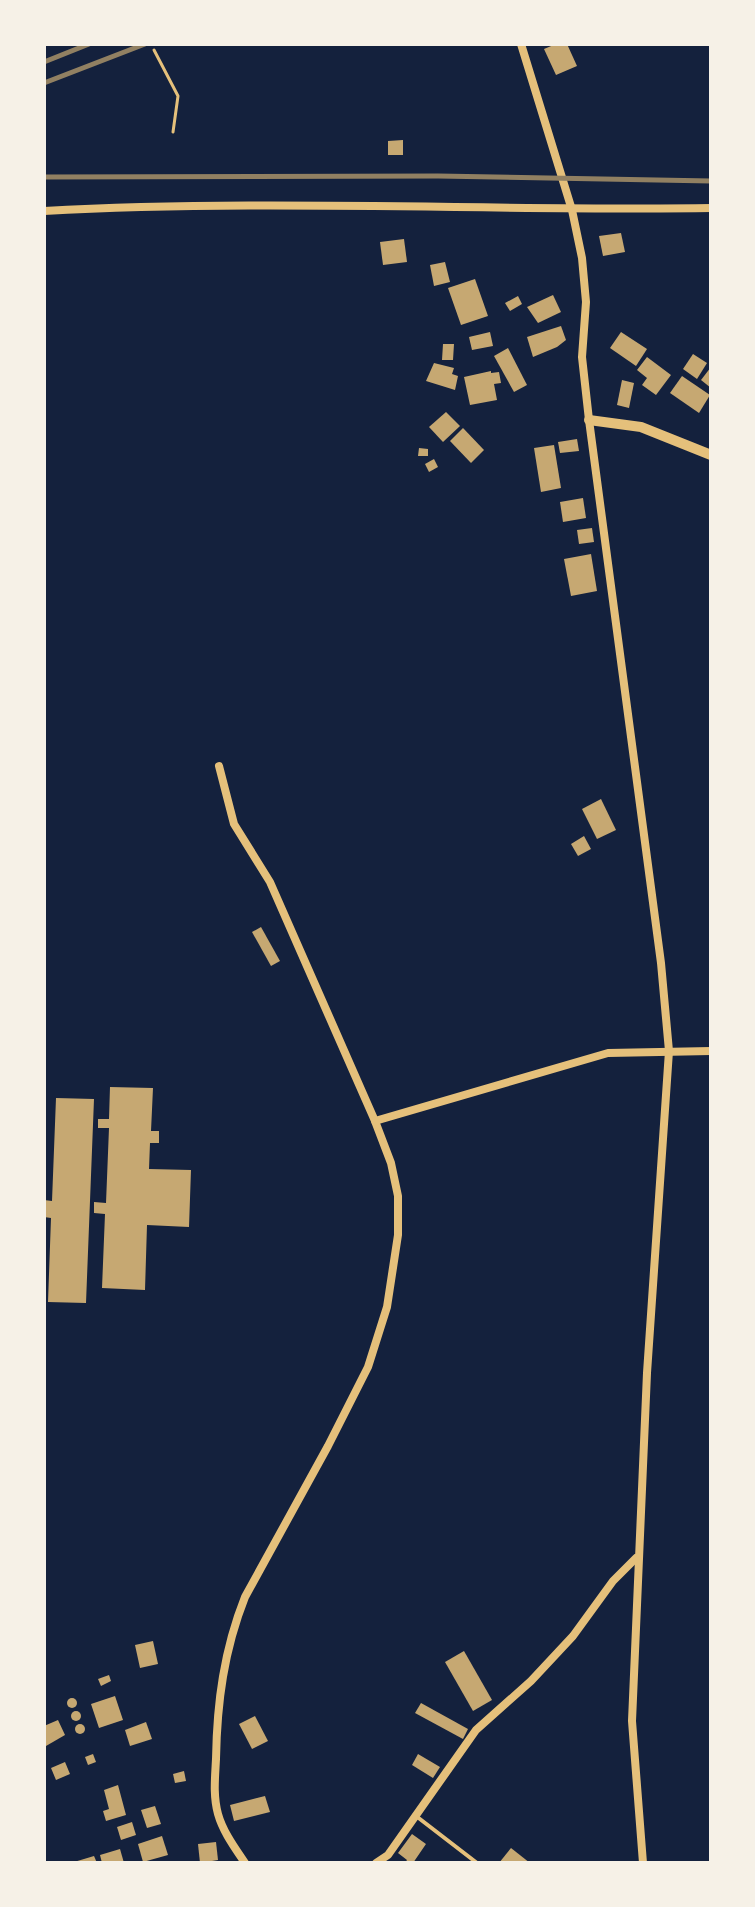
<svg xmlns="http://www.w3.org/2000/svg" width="755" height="1907" font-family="Rubik,sans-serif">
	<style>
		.building { fill: #c6a872 }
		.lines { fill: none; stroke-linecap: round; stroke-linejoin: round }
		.path { stroke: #e5c07b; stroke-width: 3 }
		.service { stroke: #e5c07b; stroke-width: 4 }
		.minor { stroke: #e5c07b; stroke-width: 8 }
		.tertiary { stroke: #e5c07b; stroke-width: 10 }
		.rail { stroke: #918062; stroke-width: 5 }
	</style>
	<rect width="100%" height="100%" fill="#14213d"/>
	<!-- building -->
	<g class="building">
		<polygon points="556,44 567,44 577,66 556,75 544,49"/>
		<polygon points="403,140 403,155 388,155 388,141"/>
		<polygon points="621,233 625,252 603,256 599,236"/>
		<polygon points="404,239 407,262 383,265 380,242"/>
		<polygon points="445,262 450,282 434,286 430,265"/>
		<polygon points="475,279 488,316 461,325 448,288"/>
		<polygon points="553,295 561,312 538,323 527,307"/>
		<polygon points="518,296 522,304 510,311 505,303"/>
		<polygon points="561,326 566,340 557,347 533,357 527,337"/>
		<polygon points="490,332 493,346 472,350 469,337"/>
		<polygon points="621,332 647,349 636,366 610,348"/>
		<polygon points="443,344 454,344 453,360 442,360"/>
		<polygon points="508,348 527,385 514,392 494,356"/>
		<polygon points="693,354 707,363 697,379 683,369"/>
		<polygon points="647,357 671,375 656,395 642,385 647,378 637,370"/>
		<polygon points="434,363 454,368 452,374 458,376 455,390 426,381"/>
		<polygon points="711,367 711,388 701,380"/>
		<polygon points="491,371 491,373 499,372 501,383 494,384 497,400 470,405 464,377"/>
		<polygon points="682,376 710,395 699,413 670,393"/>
		<polygon points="622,380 634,383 629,408 617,405"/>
		<polygon points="446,412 460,426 443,442 429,427"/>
		<polygon points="463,428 484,450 471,463 450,441"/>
		<polygon points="577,439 579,451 560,453 558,442"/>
		<polygon points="554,445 561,488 541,492 534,448"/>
		<polygon points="419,448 428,449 428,456 418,456"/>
		<polygon points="434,459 438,467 429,472 425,464"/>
		<polygon points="583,498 586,518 563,522 560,502"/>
		<polygon points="592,528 594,542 579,544 577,530"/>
		<polygon points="591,554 597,591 571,596 564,559"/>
		<polygon points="601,799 616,830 597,839 582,809"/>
		<polygon points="584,836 591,849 578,856 571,844"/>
		<polygon points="261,927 280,961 271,966 252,932"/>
		<polygon points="110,1087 153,1088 151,1131 159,1131 159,1143 150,1143 149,1169 191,1170 189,1227 147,1225 145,1290 102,1288 105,1214 94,1213 94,1202 106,1203 109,1128 98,1128 98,1119 109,1119"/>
		<polygon points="56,1098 94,1099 86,1303 48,1302 51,1218 44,1217 44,1200 52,1201"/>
		<polygon points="153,1641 158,1664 140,1668 135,1645"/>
		<polygon points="464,1651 492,1700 473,1711 445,1662"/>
		<polygon points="109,1675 111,1681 101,1686 98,1679"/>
		<polygon points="115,1696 123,1720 99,1728 91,1704"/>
		<circle cx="72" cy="1703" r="5"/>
		<polygon points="421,1703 468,1729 463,1739 415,1713"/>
		<circle cx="76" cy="1716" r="5"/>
		<polygon points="255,1716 268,1741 252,1749 239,1724"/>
		<polygon points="58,1720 65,1735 46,1746 44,1744 44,1726"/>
		<polygon points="146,1722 152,1739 130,1746 125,1730"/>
		<circle cx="80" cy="1729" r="5"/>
		<polygon points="93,1754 96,1762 88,1765 85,1757"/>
		<polygon points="418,1754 440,1767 433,1778 412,1765"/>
		<polygon points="65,1762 70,1774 56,1780 51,1768"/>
		<polygon points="184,1771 186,1781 175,1783 173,1774"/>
		<polygon points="118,1785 126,1815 106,1821 103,1811 109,1809 104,1790"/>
		<polygon points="265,1796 270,1812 234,1821 230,1805"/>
		<polygon points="155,1806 161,1824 147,1828 141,1810"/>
		<polygon points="132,1822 136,1835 121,1840 117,1827"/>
		<polygon points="412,1834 426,1844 413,1863 405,1863 407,1860 398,1853"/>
		<polygon points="162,1836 168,1855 143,1862 138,1844"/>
		<polygon points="216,1842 218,1860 200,1863 198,1844"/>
		<polygon points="511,1848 530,1863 499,1863"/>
		<polygon points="120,1849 124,1863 102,1863 100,1855"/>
		<polygon points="94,1856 97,1863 74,1863 74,1862"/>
	</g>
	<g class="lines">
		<!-- path -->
		<polyline class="path" points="154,50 178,96 173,132"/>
		<!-- service -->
		<polyline class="service" points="416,1816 477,1863"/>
		<!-- minor -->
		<g class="minor">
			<polyline points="521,44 572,210 582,258 586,302 582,357 589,420 661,963 669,1051 647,1373 632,1721 643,1863"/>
			<path d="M44,211C266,199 489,211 711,208"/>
			<path d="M219,766L234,824L270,882L375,1121L391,1163L398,1196V1235L387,1307L368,1367L328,1446L245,1597C224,1650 217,1702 216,1759C215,1778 213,1796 218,1814C223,1832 235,1848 245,1863"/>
			<polyline points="375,1121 608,1053 711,1051"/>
			<polyline points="376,1863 388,1855 476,1730 531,1681 573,1636 613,1581 636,1558"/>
		</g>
		<!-- tertiary -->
		<polyline class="tertiary" points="589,420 641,427 711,455"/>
		<!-- rail -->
		<g class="rail">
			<polyline points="44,62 89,44"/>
			<polyline points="44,83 145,44"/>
			<polyline points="44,177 438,176 711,181"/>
		</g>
	</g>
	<!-- border -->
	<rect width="755" height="1907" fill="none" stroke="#f6f1e7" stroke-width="92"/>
</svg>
